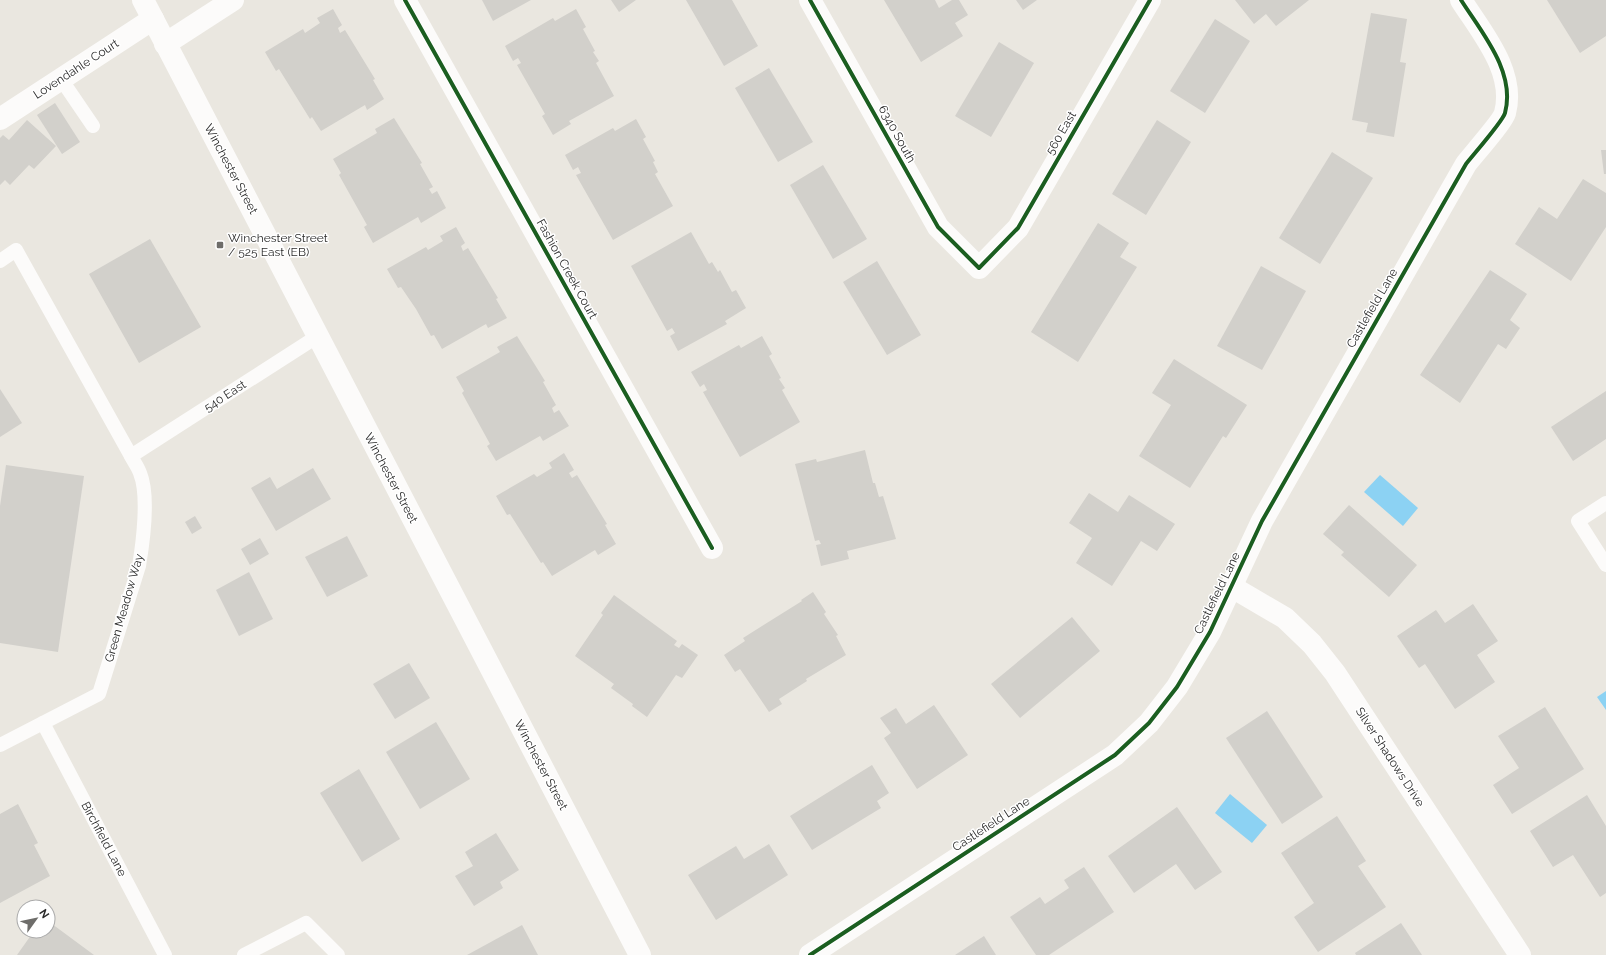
<svg xmlns="http://www.w3.org/2000/svg" width="1606" height="955" font-family="Raleway,sans-serif">
	<style>
		.water { fill: #8cd2f3 }
		.building { fill: #d2d0cb }
		.lines { fill: none; stroke-linecap: round; stroke-linejoin: round }
		.service { stroke: #fcfbfa; stroke-width: 14 }
		.minor { stroke: #fcfbfa; stroke-width: 22 }
		.secondary { stroke: #fcfbfa; stroke-width: 22 }
		.cycleway-casing { stroke: #fff; stroke-width: 6 }
		.cycleway { stroke: #1b5e20; stroke-width: 4 }
		.poi-dot { fill: #6e6d6a; stroke: #fff; stroke-width: 1.5 }
		.labels { text-anchor: middle; stroke-width: 3; stroke-linejoin: round; paint-order: stroke }
		.street-label { font-size: 12px; fill: #2b2b2b; stroke: #fff }
		.poi-label { font-size: 12px; fill: #2b2b2b; stroke: #fff; text-anchor: start }
	</style>
	<rect width="100%" height="100%" fill="#eae7e0"/>
	<!-- water -->
	<g class="water">
		<polygon points="1380,475 1418,508 1403,526 1364,492"/>
		<polygon points="1606,691 1606,710 1597,697"/>
		<polygon points="1230,794 1267,825 1252,843 1215,813"/>
	</g>
	<!-- building -->
	<g class="building">
		<polygon points="482,0 531,0 493,21"/>
		<polygon points="611,0 636,0 619,12"/>
		<polygon points="686,0 732,0 758,46 724,66"/>
		<polygon points="884,0 935,0 939,8 952,0 959,0 968,15 955,23 963,36 921,62"/>
		<polygon points="1016,0 1037,0 1023,10"/>
		<polygon points="1235,0 1309,0 1276,26 1266,14 1254,24"/>
		<polygon points="1547,0 1606,0 1606,36 1580,53"/>
		<polygon points="333,9 342,25 338,28 340,33 345,30 375,79 373,80 384,99 367,110 365,105 321,131 312,117 310,119 279,69 276,71 265,52 303,29 305,33 320,23 317,18"/>
		<polygon points="576,9 586,27 583,29 595,51 593,52 599,61 596,63 614,96 569,121 571,124 553,135 542,116 545,114 517,65 521,63 518,58 513,61 505,46 553,18 555,21"/>
		<polygon points="1371,13 1407,19 1400,62 1406,63 1394,137 1366,132 1368,123 1352,120"/>
		<polygon points="1215,19 1250,41 1205,113 1170,91"/>
		<polygon points="999,42 1034,63 991,137 955,116"/>
		<polygon points="769,68 813,142 778,162 735,88"/>
		<polygon points="55,103 80,142 62,154 37,115"/>
		<polygon points="394,118 422,163 420,164 433,187 429,189 432,194 437,191 446,208 421,223 418,217 373,243 364,227 367,225 339,175 341,173 333,159 377,133 375,129"/>
		<polygon points="636,119 646,137 643,139 655,161 653,162 658,172 655,174 673,206 613,240 576,175 581,173 578,167 573,170 565,155 613,128 615,131"/>
		<polygon points="27,120 56,146 34,169 29,165 10,185 5,180 0,185 0,138 3,135 9,140"/>
		<polygon points="1157,120 1191,142 1146,215 1112,194"/>
		<polygon points="1601,150 1606,150 1606,174 1604,174"/>
		<polygon points="1332,152 1373,178 1320,264 1279,238"/>
		<polygon points="823,165 867,239 833,259 790,185"/>
		<polygon points="1583,179 1606,193 1606,227 1571,281 1515,244 1539,207 1557,219"/>
		<polygon points="1098,223 1129,243 1120,257 1137,267 1078,362 1031,332"/>
		<polygon points="456,227 465,243 461,246 463,251 468,248 498,298 496,299 507,318 488,328 486,324 442,349 434,335 431,336 416,309 401,287 398,288 387,269 426,247 428,250 443,241 440,236"/>
		<polygon points="691,232 709,264 712,262 718,272 720,270 732,292 736,290 746,308 725,321 727,324 678,351 670,336 675,333 672,328 667,331 631,266"/>
		<polygon points="150,239 201,327 139,363 89,274"/>
		<polygon points="877,261 921,335 887,355 843,282"/>
		<polygon points="1261,266 1306,291 1262,370 1217,346"/>
		<polygon points="1490,270 1527,294 1510,320 1520,328 1506,349 1498,344 1460,403 1420,375"/>
		<polygon points="517,336 545,381 543,382 556,405 552,408 554,413 559,410 569,426 543,441 540,436 496,461 487,446 490,444 462,393 464,391 456,377 500,352 497,347"/>
		<polygon points="762,336 772,354 769,356 781,378 779,379 785,388 782,390 800,422 740,457 703,392 707,390 704,384 700,387 691,372 739,345 741,348"/>
		<polygon points="1174,359 1247,405 1226,438 1223,436 1190,488 1139,456 1171,405 1152,393"/>
		<polygon points="0,389 22,423 0,437"/>
		<polygon points="1606,391 1606,439 1573,461 1551,427"/>
		<polygon points="865,450 873,483 875,483 879,497 883,496 896,539 847,551 849,559 821,566 816,545 821,544 819,540 815,541 795,464 816,459 817,462"/>
		<polygon points="564,453 574,470 569,473 572,478 577,475 607,524 605,525 616,544 598,555 595,550 552,576 543,562 541,563 510,514 507,515 496,496 534,474 537,477 552,468 549,463"/>
		<polygon points="6,465 84,476 58,652 0,643 0,506"/>
		<polygon points="313,468 331,499 276,531 251,488 270,477 277,489"/>
		<polygon points="1089,493 1118,512 1129,495 1175,524 1157,551 1141,541 1112,586 1076,563 1092,538 1069,523"/>
		<polygon points="1349,505 1417,565 1389,597 1341,555 1344,552 1323,534"/>
		<polygon points="195,516 202,528 192,534 185,522"/>
		<polygon points="347,536 368,576 327,597 305,557"/>
		<polygon points="260,538 269,554 250,565 241,549"/>
		<polygon points="249,572 273,619 239,636 216,590"/>
		<polygon points="813,592 826,612 824,614 838,635 836,636 846,655 806,679 807,681 779,699 782,704 769,712 740,669 735,672 724,655 745,641 743,638 802,601 801,600"/>
		<polygon points="614,595 677,641 674,645 679,648 682,644 698,655 682,678 676,675 647,717 632,706 633,704 611,688 614,684 575,656 603,615 601,613"/>
		<polygon points="1473,604 1498,641 1477,655 1495,682 1455,709 1425,664 1419,668 1397,636 1436,610 1445,623"/>
		<polygon points="1072,617 1100,651 1020,718 991,684"/>
		<polygon points="409,663 430,698 395,719 373,684"/>
		<polygon points="934,705 968,755 917,789 884,738 891,733 880,718 896,708 906,724"/>
		<polygon points="1545,707 1584,769 1512,814 1493,785 1519,768 1498,736"/>
		<polygon points="1267,711 1323,797 1282,824 1226,738"/>
		<polygon points="436,722 470,779 420,809 386,752"/>
		<polygon points="872,765 889,793 877,801 881,808 812,850 790,816"/>
		<polygon points="359,769 400,839 362,862 320,793"/>
		<polygon points="1587,795 1606,826 1606,893 1600,897 1573,855 1553,867 1530,831"/>
		<polygon points="18,804 38,843 34,845 50,876 0,903 0,814"/>
		<polygon points="1177,807 1222,872 1195,890 1176,864 1134,893 1108,856"/>
		<polygon points="1337,816 1366,861 1358,866 1386,907 1318,952 1294,917 1314,903 1281,853"/>
		<polygon points="496,833 519,870 500,882 503,888 474,906 455,876 473,866 465,852"/>
		<polygon points="769,844 788,875 716,920 688,875 736,846 744,859"/>
		<polygon points="1084,867 1114,912 1049,955 1036,955 1010,917 1040,897 1045,904 1069,888 1064,880"/>
		<polygon points="48,921 94,955 17,955 34,931 48,931"/>
		<polygon points="1401,923 1422,955 1356,955 1355,953"/>
		<polygon points="522,925 538,955 467,955"/>
		<polygon points="984,936 996,955 955,955"/>
	</g>
	<g class="lines">
		<!-- service -->
		<g class="service">
			<polyline points="61,79 93,126"/>
			<path d="M0,261L16,250L131,456C134,462 138,467 140,473C149,495 143,542 139,566L99,694L0,745"/>
			<polyline points="131,456 318,336"/>
			<polyline points="1606,503 1578,521 1606,565"/>
			<polyline points="43,723 165,955"/>
			<polyline points="244,955 306,923 338,955"/>
		</g>
		<!-- minor -->
		<g class="minor">
			<polyline points="405,0 712,548"/>
			<polyline points="810,0 938,227 979,268 1018,228 1150,0"/>
			<polyline points="165,44 233,0"/>
			<polyline points="0,119 153,19"/>
			<polyline points="1232,587 1285,618 1312,644 1335,673 1520,955"/>
			<path d="M810,955L1115,755L1149,723L1177,687L1210,632L1262,521L1466,164C1473,155 1503,121 1505,113C1516,72 1482,33 1461,0"/>
		</g>
		<!-- secondary -->
		<polyline class="secondary" points="143,0 640,955"/>
		<defs>
			<g id="cycleway">
				<polyline points="405,0 712,548"/>
				<polyline points="810,0 938,227 979,268 1018,228 1150,0"/>
				<path d="M810,955L1115,755L1149,723L1177,687L1210,632L1262,521L1466,164C1473,155 1503,121 1505,113C1516,72 1482,33 1461,0"/>
			</g>
		</defs>
		<!-- cycleway casing -->
		<use href="#cycleway" class="cycleway-casing"/>
		<!-- cycleway -->
		<use href="#cycleway" class="cycleway"/>
	</g>
	<!-- markers -->
	<rect class="poi-dot" x="216" y="241" width="8" height="8" rx="2"/>
	<g class="labels">
		<!-- street labels -->
		<g class="street-label">
			<text transform="translate(76 69) rotate(-33)" y="4">Lovendahle Court</text>
			<text transform="translate(1061 133) rotate(-60)" y="4">560 East</text>
			<text transform="translate(897 134) rotate(61)" y="4">6340 South</text>
			<text transform="translate(231 169) rotate(62)" y="4">Winchester Street</text>
			<text transform="translate(567 269) rotate(61)" y="4">Fashion Creek Court</text>
			<text transform="translate(1372 308) rotate(-60)" y="4">Castlefield Lane</text>
			<text transform="translate(225 396) rotate(-33)" y="4">540 East</text>
			<text transform="translate(391 478) rotate(62)" y="4">Winchester Street</text>
			<text transform="translate(1217 593) rotate(-64)" y="4">Castlefield Lane</text>
			<text transform="translate(124 608) rotate(-74)" y="4">Green Meadow Way</text>
			<text transform="translate(1390 757) rotate(57)" y="4">Silver Shadows Drive</text>
			<text transform="translate(541 765) rotate(62)" y="4">Winchester Street</text>
			<text transform="translate(991 824) rotate(-33)" y="4">Castlefield Lane</text>
			<text transform="translate(104 839) rotate(62)" y="4">Birchfield Lane</text>
		</g>
		<!-- poi labels -->
		<g class="poi-label">
			<text x="228" y="242">Winchester Street<tspan x="228" dy="14">/ 525 East (EB)</tspan></text>
		</g>
	</g>
	<!-- north arrow -->
	<g transform="translate(36 919) rotate(57)"><circle r="19" fill="#ffffff" stroke="#aaaaaa"/>
	<path d="M0-3L7 15L0 10L-7 15Z" fill="#6e6d6a"/>
	<text y="-6" font-size="11" font-weight="bold" text-anchor="middle" fill="#2b2b2b">N</text>
	</g>
</svg>
